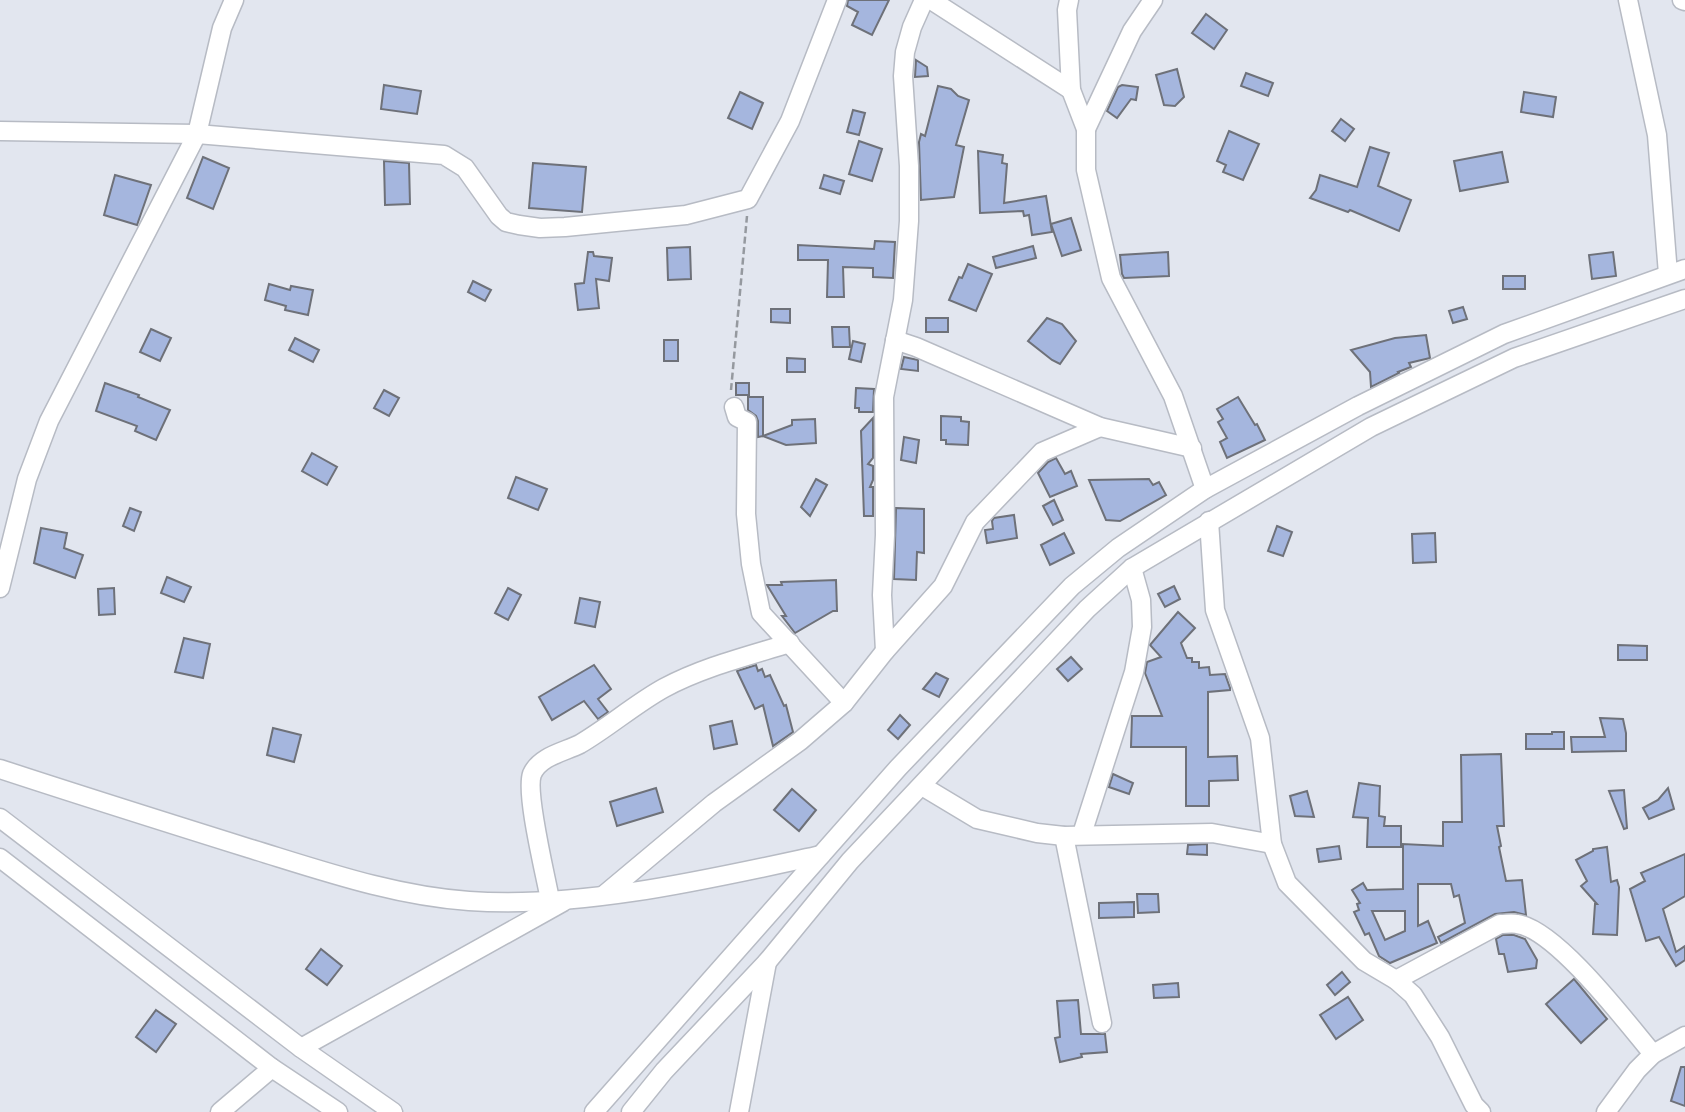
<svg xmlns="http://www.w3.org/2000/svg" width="1685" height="1112" font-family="Merriweather,serif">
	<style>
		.building { fill: #a5b6de; stroke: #6e7179; stroke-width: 2; fill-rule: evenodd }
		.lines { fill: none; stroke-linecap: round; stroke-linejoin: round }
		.minor-casing { stroke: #b7bbc4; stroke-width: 21 }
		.path { stroke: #95999f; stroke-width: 2.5; stroke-dasharray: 7 3.5; stroke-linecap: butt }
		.minor { stroke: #fff; stroke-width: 18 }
	</style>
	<rect width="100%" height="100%" fill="#e2e6ef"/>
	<!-- building -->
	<g class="building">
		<polygon points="848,0 889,0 872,35 852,25 858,12 847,6"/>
		<polygon points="1206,14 1227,30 1214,49 1192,33"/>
		<polygon points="916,60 927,67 928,76 915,77"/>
		<polygon points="1177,69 1184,97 1175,106 1164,105 1156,75"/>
		<polygon points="1246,73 1273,83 1268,96 1241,86"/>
		<polygon points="384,85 421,91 417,114 381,109"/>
		<polygon points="1122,85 1138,87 1136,100 1131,99 1117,118 1107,111 1118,87"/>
		<polygon points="938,86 951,89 958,96 969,100 956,145 964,147 954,197 921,200 919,142 921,134 925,136"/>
		<polygon points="740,92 763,103 752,129 728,118"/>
		<polygon points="1524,92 1556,97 1553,117 1521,112"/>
		<polygon points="853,110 865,113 859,135 847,132"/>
		<polygon points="1341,119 1354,129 1345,141 1332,131"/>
		<polygon points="1229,131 1259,144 1243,180 1223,172 1226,165 1217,161"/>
		<polygon points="859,141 882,149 872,181 849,174"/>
		<polygon points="1370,147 1389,153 1378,186 1411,200 1399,231 1350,210 1348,212 1310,198 1316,190 1320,175 1357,187"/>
		<polygon points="978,151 1003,155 1002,163 1007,164 1004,203 1046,196 1052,232 1032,235 1029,215 1024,216 1023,211 980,213"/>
		<polygon points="1502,152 1508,182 1460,191 1454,161"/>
		<polygon points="203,157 229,168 213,209 187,198"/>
		<polygon points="384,161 409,163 410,204 385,205"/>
		<polygon points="533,163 586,167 582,212 529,208"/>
		<polygon points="115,175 151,185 137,225 104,215"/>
		<polygon points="824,175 844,181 840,194 820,188"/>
		<polygon points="1071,218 1081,250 1062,256 1051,224"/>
		<polygon points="875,241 895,242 893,278 873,277 873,268 843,267 844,297 827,297 828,260 798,260 798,245 874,249"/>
		<polygon points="1033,246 1036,258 996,268 993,257"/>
		<polygon points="690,247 691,279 668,280 667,248"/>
		<polygon points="588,252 593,252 594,256 612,258 609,281 596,279 599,308 578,310 575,284 584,283"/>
		<polygon points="1168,252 1169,276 1124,278 1122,274 1120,255"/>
		<polygon points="1613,252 1616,276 1592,279 1589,255"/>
		<polygon points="968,264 992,274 976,311 949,300 959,277 962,278"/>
		<rect x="1503" y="276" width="22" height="13"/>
		<polygon points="473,281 491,290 485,301 468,292"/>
		<polygon points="269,284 290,290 291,286 313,290 308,315 285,310 286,306 265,300"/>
		<polygon points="1463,307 1467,319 1453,323 1449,311"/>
		<polygon points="771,309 790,309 790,323 771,322"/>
		<rect x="926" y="318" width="22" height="14"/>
		<polygon points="1047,318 1062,324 1076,341 1060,364 1052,360 1028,341"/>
		<polygon points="832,327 849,327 850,347 833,347"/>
		<polygon points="151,329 171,338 160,361 140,352"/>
		<polygon points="1426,335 1430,358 1409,363 1411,367 1398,372 1399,373 1371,387 1370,372 1351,350 1395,338"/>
		<polygon points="295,338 319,350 313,362 289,350"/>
		<rect x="664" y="340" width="14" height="21"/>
		<polygon points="853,341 865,344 861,362 849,359"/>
		<polygon points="904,357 918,360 918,371 901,369"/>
		<polygon points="787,358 805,359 805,372 787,372"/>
		<polygon points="105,383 139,395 138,397 170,410 156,440 135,431 137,426 96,411"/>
		<rect x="736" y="383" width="13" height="12"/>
		<polygon points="856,388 874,389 873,412 859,412 859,408 855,408"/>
		<polygon points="384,390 399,398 389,416 374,408"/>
		<polygon points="748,397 763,397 763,436 792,425 792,420 815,419 816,443 786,445 763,436 758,437 758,421 756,416 748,410"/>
		<polygon points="1238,397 1255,425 1257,424 1265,440 1227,458 1220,442 1227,438 1218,422 1223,419 1217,409"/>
		<polygon points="941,416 961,417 961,421 969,422 968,445 946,444 946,440 941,440"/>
		<polygon points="873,418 873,458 868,464 873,466 873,480 870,487 873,487 873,516 864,516 861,431"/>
		<polygon points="904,437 919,440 916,463 901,460"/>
		<polygon points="312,453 337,467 327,485 302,471"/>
		<polygon points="1056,458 1065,474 1071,471 1077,486 1050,497 1038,473 1048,462"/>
		<polygon points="516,477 547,489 538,510 508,498"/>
		<polygon points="816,479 827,485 810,516 801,507"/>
		<polygon points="1149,479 1153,485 1159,482 1166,495 1120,521 1106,520 1089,480"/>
		<polygon points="1054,500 1063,520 1053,525 1043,506"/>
		<polygon points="130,508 141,512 134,531 123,526"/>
		<polygon points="896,508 924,509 924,553 917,552 916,580 894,579"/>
		<polygon points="1014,515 1017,538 987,543 985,530 993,529 992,521 994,518"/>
		<polygon points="1277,526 1292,532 1283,556 1268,551"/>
		<polygon points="41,528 67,533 64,548 83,555 75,578 34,563"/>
		<polygon points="1064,533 1074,553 1050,565 1041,545"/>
		<polygon points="1435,533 1436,562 1413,563 1412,534"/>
		<polygon points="167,577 191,587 184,602 161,593"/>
		<polygon points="836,580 837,611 833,611 795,633 782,616 786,616 767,585 782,585 781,582"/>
		<polygon points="1174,586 1180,599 1165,607 1158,594"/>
		<polygon points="114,588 115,614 99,615 98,589"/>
		<polygon points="508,588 521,595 508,620 495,613"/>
		<polygon points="580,598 600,602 595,627 575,623"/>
		<polygon points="1178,612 1195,628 1181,643 1187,658 1192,658 1192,662 1199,662 1199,668 1209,667 1210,675 1225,674 1230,688 1230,690 1208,692 1208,757 1237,756 1238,780 1209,781 1209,806 1186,806 1186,747 1131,747 1132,716 1162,716 1145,673 1147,662 1161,657 1150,645"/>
		<polygon points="184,638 210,644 203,678 175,672"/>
		<polygon points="1618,645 1647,646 1647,660 1618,660"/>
		<polygon points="1071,657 1082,669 1068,681 1057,669"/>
		<polygon points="594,665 611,689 598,699 608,712 598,719 584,701 552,720 539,697"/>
		<polygon points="756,665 758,671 762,669 765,677 770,675 784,706 786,705 793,732 773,746 763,705 755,709 737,671"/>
		<polygon points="936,673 948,679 939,697 923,689"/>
		<polygon points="900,715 910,725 898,739 888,730"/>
		<polygon points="1600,718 1623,719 1626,733 1626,751 1572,752 1571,737 1605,737"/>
		<polygon points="732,721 737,744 714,749 710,726"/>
		<polygon points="273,728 301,735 294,762 267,755"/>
		<polygon points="1552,732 1564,732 1564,749 1526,749 1526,734 1552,734"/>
		<path d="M1501,754L1504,826H1497L1501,846L1499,847L1506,881L1522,880L1526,915L1514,912L1495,914L1441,943L1438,937L1465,923L1459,895L1454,897L1451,884H1418V926L1428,921L1437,943L1390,963L1379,956L1369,933L1365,935L1354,912L1359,910L1357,904L1360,903L1352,890L1363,883L1367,890L1403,889V844L1443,846V822H1462L1461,755ZM1372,911H1405V931L1385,940Z"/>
		<polygon points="1113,774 1133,783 1129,794 1109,787"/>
		<polygon points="1359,783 1380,786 1379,816 1385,817 1384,826 1401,826 1401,847 1367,847 1368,818 1353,817"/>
		<polygon points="656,788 663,812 617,826 610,802"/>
		<polygon points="1668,788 1674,809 1649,819 1643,808 1658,800"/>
		<polygon points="792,789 816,810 799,831 774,810"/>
		<polygon points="1624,790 1627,828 1624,829 1609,791"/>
		<polygon points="1307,791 1314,817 1295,816 1290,796"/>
		<polygon points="1207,844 1207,855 1187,854 1188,845"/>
		<polygon points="1339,846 1341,859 1319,862 1317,849"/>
		<polygon points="1607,847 1611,882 1617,880 1619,887 1617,935 1593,934 1595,904 1597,904 1581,886 1587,881 1576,860 1593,851 1593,849"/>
		<polygon points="1685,854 1685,896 1663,909 1676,952 1685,946 1685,960 1676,966 1659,937 1646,941 1630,889 1645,881 1641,873"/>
		<polygon points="1137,894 1158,894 1159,912 1138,913"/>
		<polygon points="1134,902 1134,917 1099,918 1099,903"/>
		<polygon points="1503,935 1514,935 1525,939 1537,960 1536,968 1508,972 1504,954 1499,954 1496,939"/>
		<polygon points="321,949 342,966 327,985 306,969"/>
		<polygon points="1342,972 1350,982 1335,995 1327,985"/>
		<polygon points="1574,979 1607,1019 1581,1043 1546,1004"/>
		<polygon points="1178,983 1179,997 1154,998 1153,985"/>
		<polygon points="1348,997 1363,1020 1336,1039 1320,1015"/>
		<polygon points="1078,1000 1081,1034 1105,1034 1107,1052 1081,1054 1082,1057 1060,1062 1055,1038 1060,1037 1057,1001"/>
		<polygon points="156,1010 176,1024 156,1052 136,1037"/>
		<polygon points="1681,1067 1685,1067 1685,1106 1671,1101"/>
	</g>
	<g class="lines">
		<defs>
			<g id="minor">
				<polyline points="931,0 1071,90"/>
				<polyline points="1069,0 1067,10 1071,90 1086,129 1086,170 1111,278 1173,396 1205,489"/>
				<polyline points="1628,0 1657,135 1668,274"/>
				<polyline points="1682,0 1685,1"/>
				<polyline points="1086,129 1132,31 1153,0"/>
				<polyline points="0,131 197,134 444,155 465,168 499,216 506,222 519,225 540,228 565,227 686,215 748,199 790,121 837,0"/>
				<polyline points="895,340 916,347 1100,427 1192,448"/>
				<polyline points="734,407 737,417 747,422 746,514 751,564 761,613 844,703"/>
				<polyline points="1209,521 1215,610 1260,738 1272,844 1287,883 1364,961 1396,980 1413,995 1440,1037 1474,1105 1481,1112"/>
				<polyline points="0,588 27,479 49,421 197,134 222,28 234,0"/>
				<polyline points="885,651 882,595 885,535 884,397 903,300 909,221 909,166 903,76 905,52 912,27 924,0"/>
				<path d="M0,769C82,796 165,822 248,848C320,870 394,896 469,901C582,909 710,879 821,855"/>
				<polyline points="922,786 977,819 1037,833 1064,836 1212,833 1272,844"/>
				<polyline points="0,818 301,1048 393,1112"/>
				<polyline points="1082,834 1134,672 1142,627 1141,600 1132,568"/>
				<polyline points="1064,836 1102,1023"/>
				<polyline points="0,858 272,1068 338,1112"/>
				<polyline points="604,895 714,803 800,741 844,703 885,651 943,586 975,522 1042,452 1100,427"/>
				<path d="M550,900C546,877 525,793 532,774C540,756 564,752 580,744C609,727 635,704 664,688C703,667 748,656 790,643"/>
				<path d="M1396,980L1500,924C1506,924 1512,923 1517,924C1556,929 1627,1023 1653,1054"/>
				<polyline points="301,1048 563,902"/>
				<polyline points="220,1112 272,1068"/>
				<polyline points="594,1112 898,768 1072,586 1118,548 1205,489 1358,406 1504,334 1685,269"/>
				<polyline points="631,1112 664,1071 767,962 850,861 1087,609 1132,568 1371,427 1514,358 1685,299"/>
				<polyline points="739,1112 767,962"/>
				<polyline points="1606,1112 1637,1070 1653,1054 1685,1036"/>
			</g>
		</defs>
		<!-- minor casing -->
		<use href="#minor" class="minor-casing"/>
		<!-- path -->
		<polyline class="path" points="731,390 747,216"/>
		<!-- minor -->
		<use href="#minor" class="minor"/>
	</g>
</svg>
